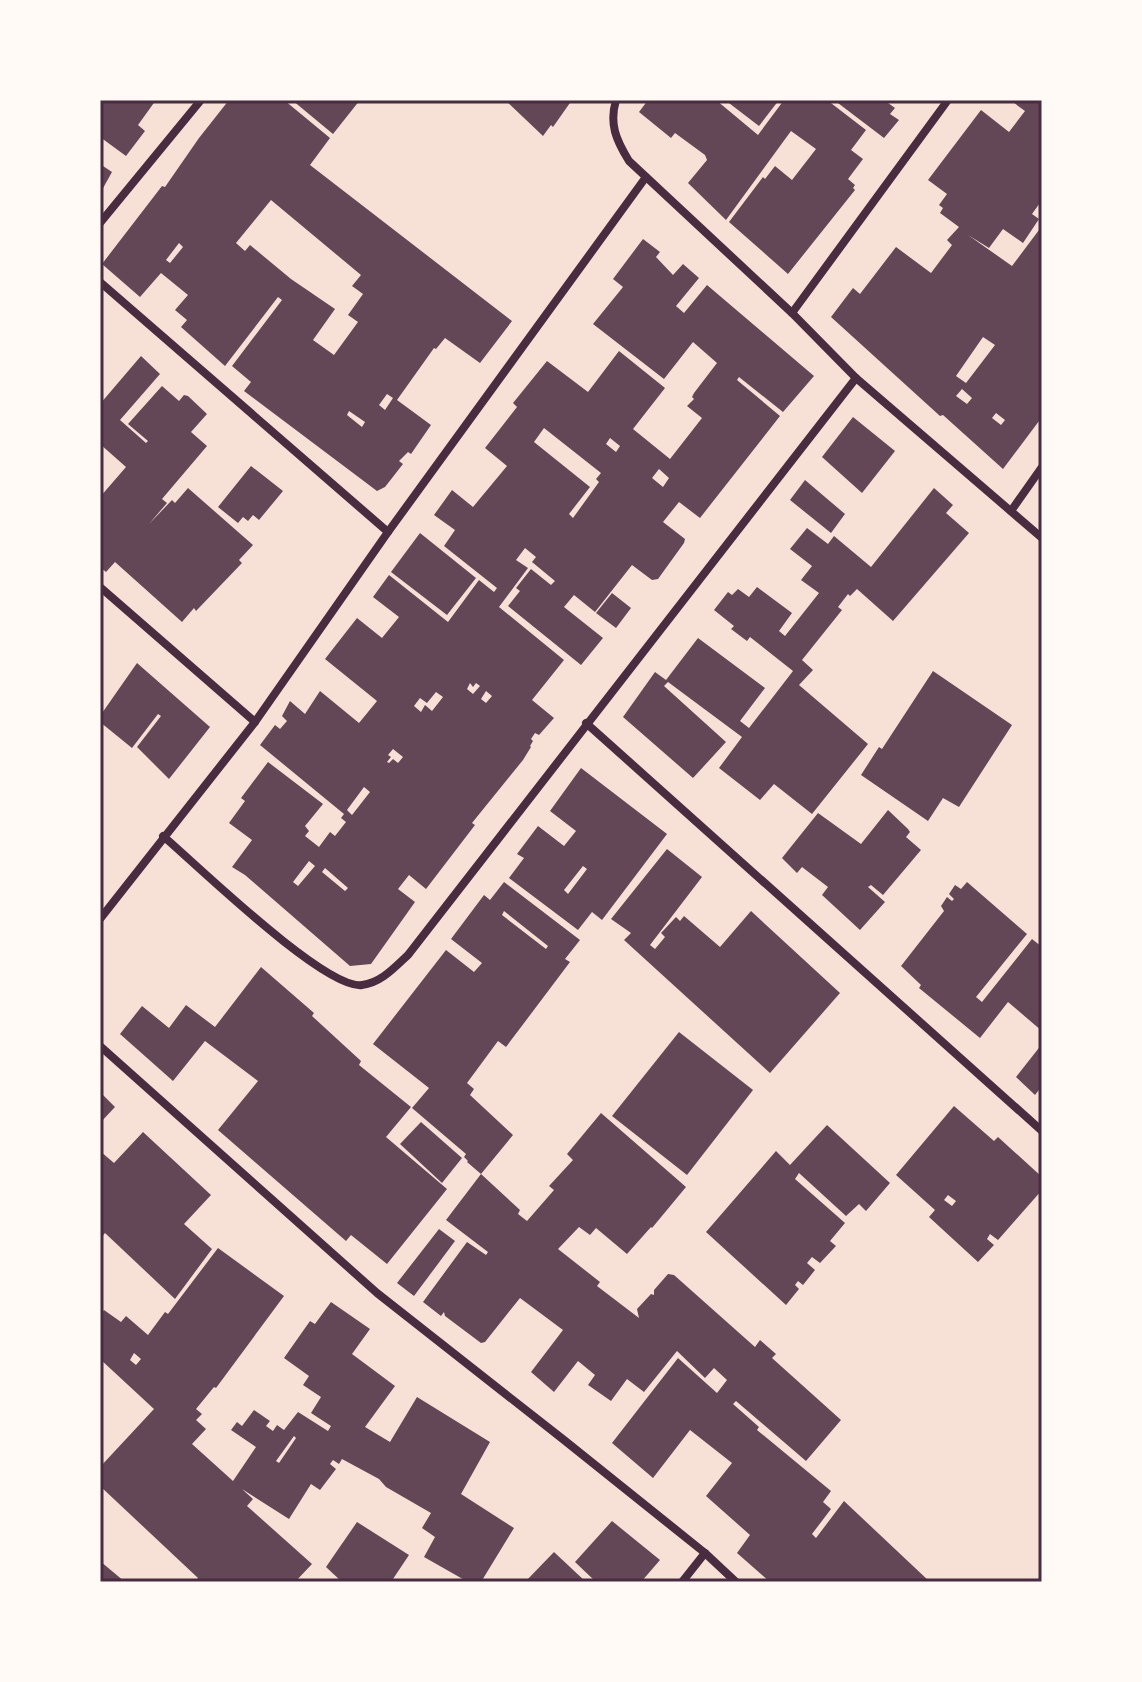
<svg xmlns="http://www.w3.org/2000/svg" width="1142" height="1682" font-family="'Titillium Web',sans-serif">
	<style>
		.building { fill: #644757; fill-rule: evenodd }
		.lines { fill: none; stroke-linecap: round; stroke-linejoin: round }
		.minor { stroke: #4a2c40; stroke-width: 8 }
		.neatline { fill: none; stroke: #4a2c40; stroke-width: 3 }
	</style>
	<rect width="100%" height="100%" fill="#f7e1d7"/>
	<!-- building -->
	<g class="building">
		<polygon points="100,100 156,100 138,125 145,131 126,156 100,137"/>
		<path d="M229,100H284L330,138L310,165L512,321L480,363L445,338L436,349L434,348L397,400L431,425L411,454L408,452L399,461L403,464L385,487L377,491L244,391L251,382L232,366L282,300L278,297L225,366L181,327L187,320L175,310L188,295L161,273L140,297L102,264L162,186L165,187L199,138ZM271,200L361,275L352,286L363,294L348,315L358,322L334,355L313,340L335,309L291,279L250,245L245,251L236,243ZM179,243L183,247L170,263L166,260ZM387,394L393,398L385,410L379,405ZM349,411L365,422L362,427L347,415Z"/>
		<polygon points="292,100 360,100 333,134"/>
		<polygon points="505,100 572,100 553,127 551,125 543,136"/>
		<polygon points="648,100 716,100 758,135 784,100 827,100 866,130 851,150 863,159 848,179 855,185 853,188 855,190 788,274 729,222 763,177 765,179 775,166 792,180 816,149 791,131 726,220 688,183 707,160 705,155 675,133 671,138 639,112"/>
		<polygon points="725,100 779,100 759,126"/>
		<polygon points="834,100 884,100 895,108 890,114 899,120 884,138"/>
		<path d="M1010,100H1042V200L1032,214L1039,219L1023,243L1003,229L989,248L968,235L1012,266L1042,226V417L1003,469L943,415L940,416L831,317L853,288L860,294L896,247L931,273L952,245L947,240L959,227L940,213L943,208L939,205L947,194L928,180L981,110L1009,132L1025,111ZM983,337L995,345L966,383L956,376ZM962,389L972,398L967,404L956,396ZM996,413L1005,420L1001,425L992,418Z"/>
		<polygon points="100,164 112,172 102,190 100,189"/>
		<path d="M643,239L660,252L656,257L673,275L683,264L699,278L676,306L684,313L707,285L814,376L783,412L739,377L737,380L780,416L700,518L679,502L663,522L685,539L684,543L658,579L652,580L632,565L595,612L574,595L564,607L603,638L581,665L508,606L520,591L516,588L531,569L551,585L555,581L532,562L536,557L525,548L516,560L528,568L499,607L564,660L532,700L554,718L539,735L535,733L531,739L533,741L530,746L531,747L523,760L472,823L475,825L426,889L409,875L398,889L415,902L371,964L350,966L245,875L232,867L252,840L229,823L245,801L241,798L268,762L323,804L305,826L309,831L305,836L319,847L330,832L335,836L346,822L341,818L344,814L260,745L275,725L280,729L287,721L282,716L290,701L305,714L320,691L359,723L377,701L325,659L357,618L382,638L399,617L373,597L389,575L448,622L479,580L494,592L497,588L444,546L455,530L434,515L452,490L473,507L507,466L485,448L517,407L513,403L547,361L588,392L619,351L665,388L633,429L670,459L702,418L687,406L694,399L692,397L694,393L717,363L693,342L664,379L593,324L623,287L613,279ZM544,428L601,473L596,479L599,482L573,518L569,514L590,487L534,442ZM610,438L620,446L616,452L606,444ZM659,469L669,478L663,487L652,478ZM470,683L473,687L476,683L480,686L473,694L467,689ZM486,691L492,696L486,703L481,699ZM436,692L443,697L432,711L425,705L421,712L414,706L420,698L427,703ZM393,749L403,757L398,763L393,759L389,763L387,762L391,757L388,755ZM364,787L370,792L352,815L347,810ZM309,861L315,866L298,886L293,882ZM325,868L348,888L345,891L322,872Z"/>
		<polygon points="141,356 160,374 120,420 146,443 148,441 128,424 162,386 179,401 184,395 188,396 207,414 191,432 207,446 162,499 167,503 149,524 172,500 175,503 188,488 253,545 239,560 242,563 196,611 194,608 182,622 115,562 106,572 100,567 100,497 126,467 100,444 100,404"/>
		<polygon points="853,417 895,451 862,493 822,457"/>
		<polygon points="251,466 283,491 259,520 253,515 248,521 243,517 238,523 218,507"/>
		<polygon points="805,480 845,514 831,533 790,500"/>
		<polygon points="934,488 953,505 946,513 969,533 893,621 857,589 850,596 848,594 838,607 842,610 802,660 813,670 799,685 868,744 812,814 774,784 760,800 719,768 742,737 668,682 664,686 726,742 693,778 623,717 655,672 666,680 698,638 765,688 740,721 749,728 793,671 750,637 747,641 731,629 734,626 714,610 728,592 732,595 738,589 749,597 757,587 792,613 779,631 785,636 819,593 801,580 812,566 790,549 807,528 828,544 834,536 871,567"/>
		<polygon points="420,533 476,578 447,615 391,572"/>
		<polygon points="612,593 631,608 616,628 596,613"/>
		<polygon points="137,663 210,727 169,779 137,747 161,716 158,714 132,748 100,722 100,716"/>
		<polygon points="933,671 1012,725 959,807 943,798 928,821 861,775 879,747 882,749"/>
		<path d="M581,768L667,834L602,920L592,912L578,930L509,878L524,858L517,854L538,826L564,846L576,831L550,811ZM583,866L587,869L568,894L564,890Z"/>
		<polygon points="888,810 908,829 910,832 906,837 921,850 883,895 871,885 868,887 885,902 860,930 822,895 828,887 802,867 797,873 782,858 818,813 861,844"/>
		<polygon points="667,849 702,877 650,945 655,949 665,937 661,933 676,917 680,921 684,916 720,947 751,911 840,993 770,1073 624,940 631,933 611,919"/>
		<path d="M504,882L580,940L565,959L570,962L506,1047L498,1041L467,1083L474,1089L470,1095L513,1135L481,1174L467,1162L468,1161L464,1157L466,1154L412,1108L429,1088L373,1044L446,950L474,972L482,963L451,939L484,895L490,900ZM504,911L548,946L546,949L502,915Z"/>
		<polygon points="967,882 1027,934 976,997 982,1002 1032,939 1042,947 1042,1031 1008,1002 980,1038 919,988 921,985 901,966 944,911 941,906 947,897 952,901 954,899 949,894 955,885 961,889"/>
		<polygon points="261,967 314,1013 312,1016 361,1061 359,1065 411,1107 386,1137 447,1189 387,1264 351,1235 346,1241 218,1130 258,1081 205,1041 173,1081 120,1034 142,1006 169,1028 186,1005 215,1027"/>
		<polygon points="679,1032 753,1090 687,1175 612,1116"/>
		<polygon points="1042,1044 1042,1086 1035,1095 1016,1077"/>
		<polygon points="100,1092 115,1107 100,1123"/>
		<path d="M954,1106L994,1141L998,1137L1042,1177V1190L998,1240L990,1234L987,1239L994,1245L978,1262L929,1217L935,1210L896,1175ZM948,1195L956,1201L952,1206L944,1200Z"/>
		<polygon points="601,1113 686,1187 652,1228 651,1227 627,1254 596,1228 590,1235 579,1227 558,1249 600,1282 597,1286 639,1318 637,1309 651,1294 654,1295 654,1290 668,1274 674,1275 755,1347 760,1340 776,1354 772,1358 841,1420 806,1461 736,1401 733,1404 759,1427 757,1430 831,1491 823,1502 831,1509 812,1534 816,1538 844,1501 930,1582 770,1582 737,1553 750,1535 706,1496 732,1463 690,1430 653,1478 612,1443 678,1358 717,1393 727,1380 714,1368 705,1378 677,1351 644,1392 627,1379 611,1401 588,1385 595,1375 578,1361 554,1392 531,1372 563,1330 520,1298 485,1342 481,1343 445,1316 444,1312 441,1316 423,1302 467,1242 486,1255 488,1252 446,1220 481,1174 520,1210 518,1214 527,1221 554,1190 549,1186 573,1160 567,1154"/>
		<polygon points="421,1122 462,1158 442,1183 400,1144"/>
		<polygon points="827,1125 890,1183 866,1211 859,1204 846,1216 799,1173 795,1179 845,1223 830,1241 836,1246 820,1263 812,1257 807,1263 815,1270 803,1285 798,1281 795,1285 799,1289 786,1305 706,1232 776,1151 790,1165"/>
		<polygon points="143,1132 211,1195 184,1224 212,1249 175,1299 105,1233 100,1239 100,1151 114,1163"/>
		<polygon points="439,1229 455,1241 414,1296 397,1283"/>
		<path d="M218,1248L284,1296L216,1388L214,1387L196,1409L202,1414L196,1420L206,1429L192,1444L233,1481L256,1447L231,1430L237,1422L242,1426L254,1410L270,1421L266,1426L273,1431L277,1425L284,1430L298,1412L328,1431L331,1426L311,1413L321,1397L303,1385L309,1376L284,1358L310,1321L315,1324L331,1302L370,1329L352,1354L395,1386L365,1427L390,1442L417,1397L490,1442L461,1494L514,1528L481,1582H468L424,1557L435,1537L422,1528L431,1513L386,1487L379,1479L342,1459L339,1464L333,1460L330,1464L336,1469L320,1490L311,1484L289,1519L242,1489L253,1499L247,1506L312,1564L295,1582H195L198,1578L100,1486V1467L154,1409L100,1359V1316L104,1310L121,1322L126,1316L148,1335L165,1312L168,1314ZM134,1353L141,1359L136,1365L130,1360ZM294,1436L296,1438L279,1463L276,1461Z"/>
		<polygon points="612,1521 660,1560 641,1582 596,1582 575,1562"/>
		<polygon points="357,1522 409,1555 391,1582 342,1582 326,1567"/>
		<polygon points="554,1552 586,1582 525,1582"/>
		<polygon points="100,1561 125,1582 100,1582"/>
	</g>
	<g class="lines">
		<!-- minor -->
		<g class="minor">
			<path d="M616,100C609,124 616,140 629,161L792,313L856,378L1042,538"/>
			<polyline points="100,223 201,100"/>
			<polyline points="100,282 388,532"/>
			<polyline points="792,313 948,100"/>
			<polyline points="1011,511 1042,467"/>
			<polyline points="100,587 255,722"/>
			<polyline points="586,723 1042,1131"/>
			<path d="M163,836C196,864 325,990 362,985C381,983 395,967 408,955L856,378"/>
			<polyline points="100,919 255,722 388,532 646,177"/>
			<polyline points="100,1046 377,1293 564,1440 705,1553 736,1582"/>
			<polyline points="682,1582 705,1553"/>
			<polyline points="1041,1582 1042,1581"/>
		</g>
	</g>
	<!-- border -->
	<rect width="1142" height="1682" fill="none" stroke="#fffaf5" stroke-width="204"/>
	<rect x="102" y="102" width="938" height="1478" class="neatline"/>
</svg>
